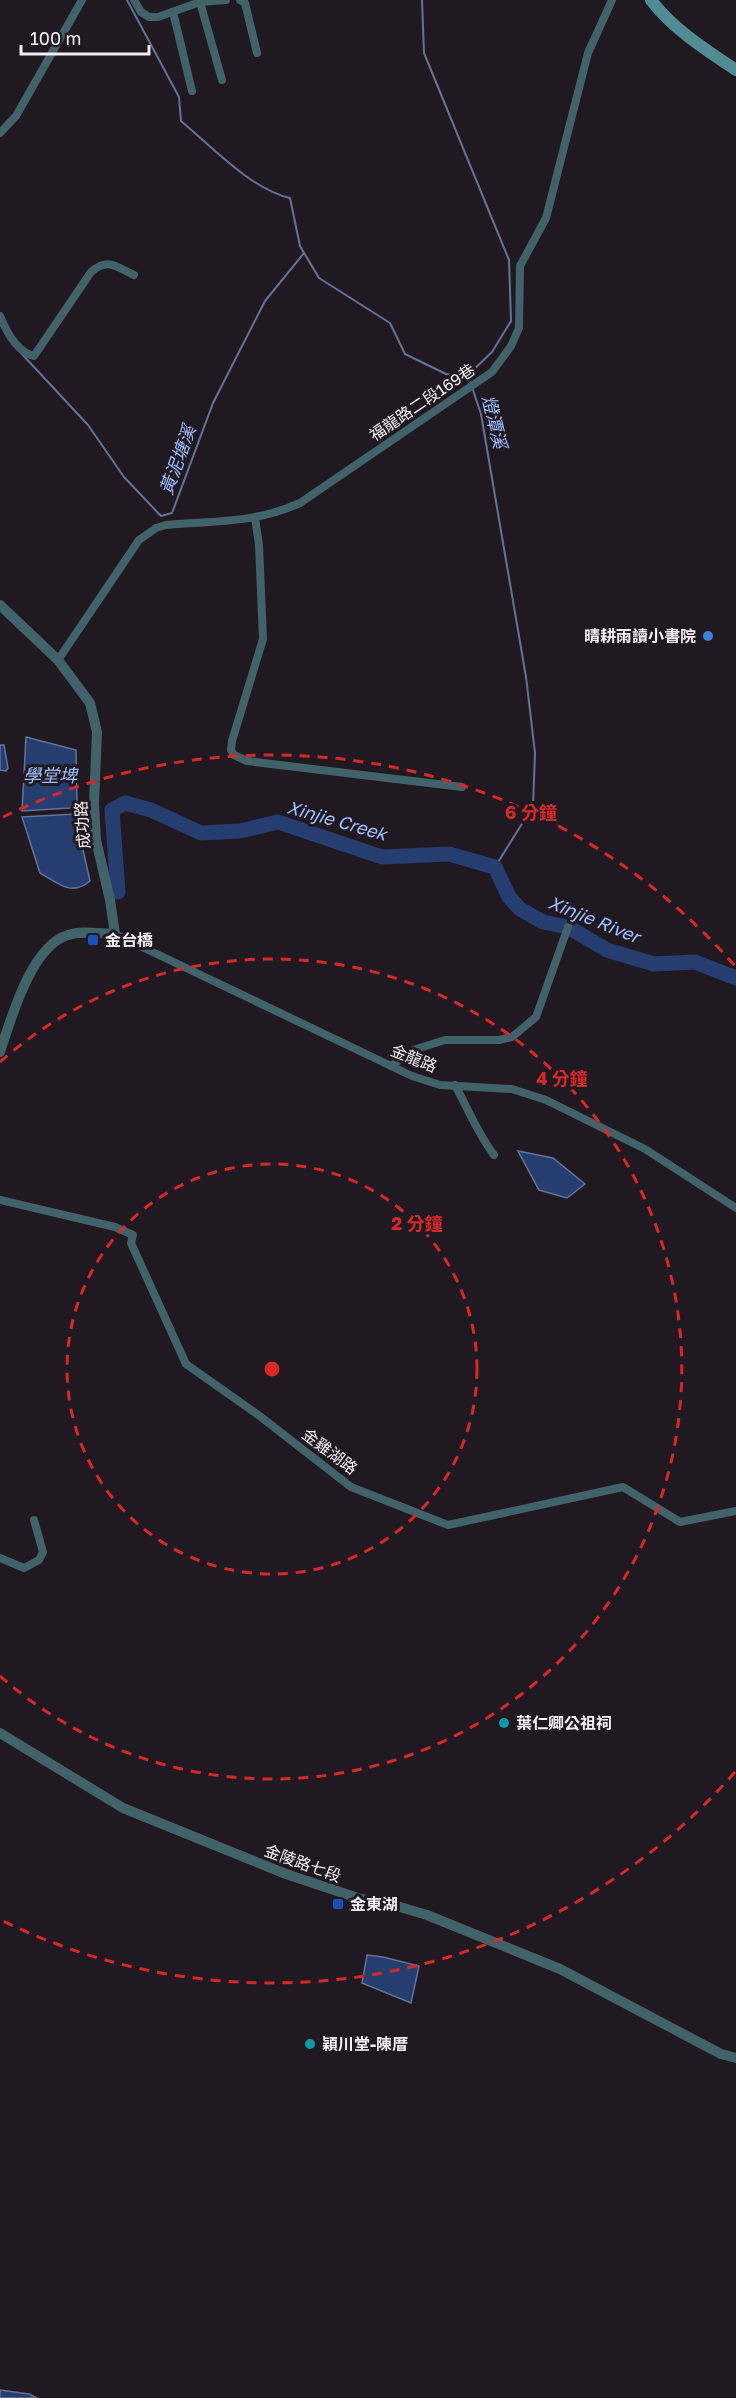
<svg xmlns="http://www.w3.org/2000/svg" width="736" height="2398" font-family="'Golos Text','Noto Sans TC',sans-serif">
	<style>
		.water { fill: #263d6f; stroke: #647297; stroke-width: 1.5 }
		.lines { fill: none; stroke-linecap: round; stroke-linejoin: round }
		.stream { stroke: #647297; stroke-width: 2 }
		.river { stroke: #263d6f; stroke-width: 15 }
		.minor { stroke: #406268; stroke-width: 8 }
		.tertiary { stroke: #406268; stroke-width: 10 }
		.secondary { stroke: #518b94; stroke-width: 12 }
		.ring { fill: none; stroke: #d62828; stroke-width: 3; stroke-dasharray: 10 8 }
		.shop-dot { fill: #3f7fe0; stroke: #201921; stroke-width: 2 }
		.transit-dot { fill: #1a4fb4; stroke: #201921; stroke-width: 2 }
		.culture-dot { fill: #0f9aa8; stroke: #201921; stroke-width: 2 }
		.labels { text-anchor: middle; stroke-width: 6; stroke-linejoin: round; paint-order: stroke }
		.street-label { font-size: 16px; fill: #f3eff4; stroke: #201921 }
		.poi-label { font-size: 16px; font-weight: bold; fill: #f3eff4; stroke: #201921; text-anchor: start }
		.water-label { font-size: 18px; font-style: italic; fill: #9fbffe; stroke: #201921 }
		.centre { fill: #d62828; stroke: #201921; stroke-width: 3 }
		.ring-label { font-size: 18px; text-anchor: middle; font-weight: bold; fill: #d62828; stroke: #201921; stroke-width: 6; stroke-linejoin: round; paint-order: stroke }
	</style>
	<rect width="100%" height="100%" fill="#201921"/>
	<!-- water -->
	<g class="water">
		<polygon points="26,737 76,750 77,802 70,808 22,811"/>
		<polygon points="0,745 4,745 8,768 6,771 0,770"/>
		<path d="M75,814L90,881C71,897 58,883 40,873L22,817Z"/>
		<polygon points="518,1151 553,1158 585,1184 567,1198 539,1190"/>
		<polygon points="367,1955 383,1957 419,1966 411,2003 362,1983"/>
		<polygon points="0,2390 29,2394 37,2398 0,2398"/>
	</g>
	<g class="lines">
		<!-- stream -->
		<g class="stream">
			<path d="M127,0L179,97L181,121C212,147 251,189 290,198L300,246L319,278L390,323L405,354L446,374L468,375"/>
			<polyline points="422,0 424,53 509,260 511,321 492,352 468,375 481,414 526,677 535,753 533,806 495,867"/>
			<polyline points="21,353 88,425 124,477 161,516 172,513 213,403 265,301 304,253"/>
		</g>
		<!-- river -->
		<polyline class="river" points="118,892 112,810 125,803 151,810 201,833 240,831 278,822 382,857 449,854 495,867 509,897 520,909 543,922 568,927 607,950 654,964 695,962 736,978"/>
		<!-- minor -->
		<g class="minor">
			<polyline points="134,0 141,12 149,17 158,17 200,2 226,0"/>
			<polyline points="240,0 245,3 257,53"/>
			<polyline points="200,2 222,80"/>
			<polyline points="173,12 192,91"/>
			<polyline points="0,133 16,116 82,0"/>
			<path d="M0,316C6,331 17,352 34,356L91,272C108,257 116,267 134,275"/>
			<polyline points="255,518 259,545 263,639 232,741 231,750 234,755 247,761 462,787"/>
			<path d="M58,660L139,540L156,528L166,525C212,521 257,523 300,503L492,372L511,346L519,328L520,266L546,218L588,53L612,0"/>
			<polyline points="115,934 412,1076 440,1085 512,1089 546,1100 645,1149 736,1208"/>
			<polyline points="391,1066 413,1050 445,1040 499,1040 512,1037 536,1017 568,927"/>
			<path d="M455,1085C468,1109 478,1134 494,1155"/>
			<polyline points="0,1200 115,1227 133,1235 131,1243 186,1364 261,1417 351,1487 448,1525 623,1487 680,1522 736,1511"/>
			<polyline points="0,1558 24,1568 39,1560 43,1552 34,1520"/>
		</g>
		<!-- tertiary -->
		<g class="tertiary">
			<path d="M0,605L58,660L90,703L97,732L94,803L96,840L110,900L115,934C101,934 82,930 68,935C31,946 11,1019 0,1052"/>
			<polyline points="0,1733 123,1808 286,1874 361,1899 400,1907 427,1915 560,1969 721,2054 736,2058"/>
		</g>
		<!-- secondary -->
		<path class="secondary" d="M651,0C673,29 706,50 736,70"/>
	</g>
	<!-- distance rings -->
	<g class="ring">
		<circle cx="272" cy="1369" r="205"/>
		<path d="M0 1062A410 410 0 1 1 0 1676"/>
		<path d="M735 1772A614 614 0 0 1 3 1921M3 817A614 614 0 0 1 735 966"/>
	</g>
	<!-- markers -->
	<circle class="shop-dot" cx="708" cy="636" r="6"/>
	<g class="transit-dot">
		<rect x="87" y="934" width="12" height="12" rx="3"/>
		<rect x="332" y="1898" width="12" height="12" rx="3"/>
	</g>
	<g class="culture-dot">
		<circle cx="504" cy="1723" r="6"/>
		<circle cx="310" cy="2044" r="6"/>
	</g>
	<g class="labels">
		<!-- street labels -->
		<g class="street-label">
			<text transform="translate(422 402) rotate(-34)" y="6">福龍路二段169巷</text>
			<text transform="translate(82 825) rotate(-94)" y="6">成功路</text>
			<text transform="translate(414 1058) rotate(22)" y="6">金龍路</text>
			<text transform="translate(330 1451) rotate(37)" y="6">金雞湖路</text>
			<text transform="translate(303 1863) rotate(20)" y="6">金陵路七段</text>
		</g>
		<!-- poi labels -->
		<g class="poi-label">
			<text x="696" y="642" text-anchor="end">晴耕雨讀小書院</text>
			<text x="105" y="946">金台橋</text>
			<text x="516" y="1729">葉仁卿公祖祠</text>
			<text x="350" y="1910">金東湖</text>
			<text x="322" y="2050">穎川堂-陳厝</text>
		</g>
		<!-- water labels -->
		<g class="water-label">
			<text transform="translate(494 422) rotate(77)" y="6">燈潭溪</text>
			<text transform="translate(178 460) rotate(-70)" y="6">黃泥塘溪</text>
			<text x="50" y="782">學堂埤</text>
			<text transform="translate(337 821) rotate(16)" y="6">Xinjie Creek</text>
			<text transform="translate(594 920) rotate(22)" y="6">Xinjie River</text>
		</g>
	</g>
	<circle cx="272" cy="1369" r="9" class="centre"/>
	<g class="ring-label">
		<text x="531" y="819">6 分鐘</text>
		<text x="562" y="1085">4 分鐘</text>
		<text x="417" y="1230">2 分鐘</text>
	</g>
	<!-- scale -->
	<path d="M21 45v9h128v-9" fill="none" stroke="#f3eff4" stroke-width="3"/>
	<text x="30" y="45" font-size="18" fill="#f3eff4" stroke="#201921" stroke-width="4.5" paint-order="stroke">100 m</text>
</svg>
